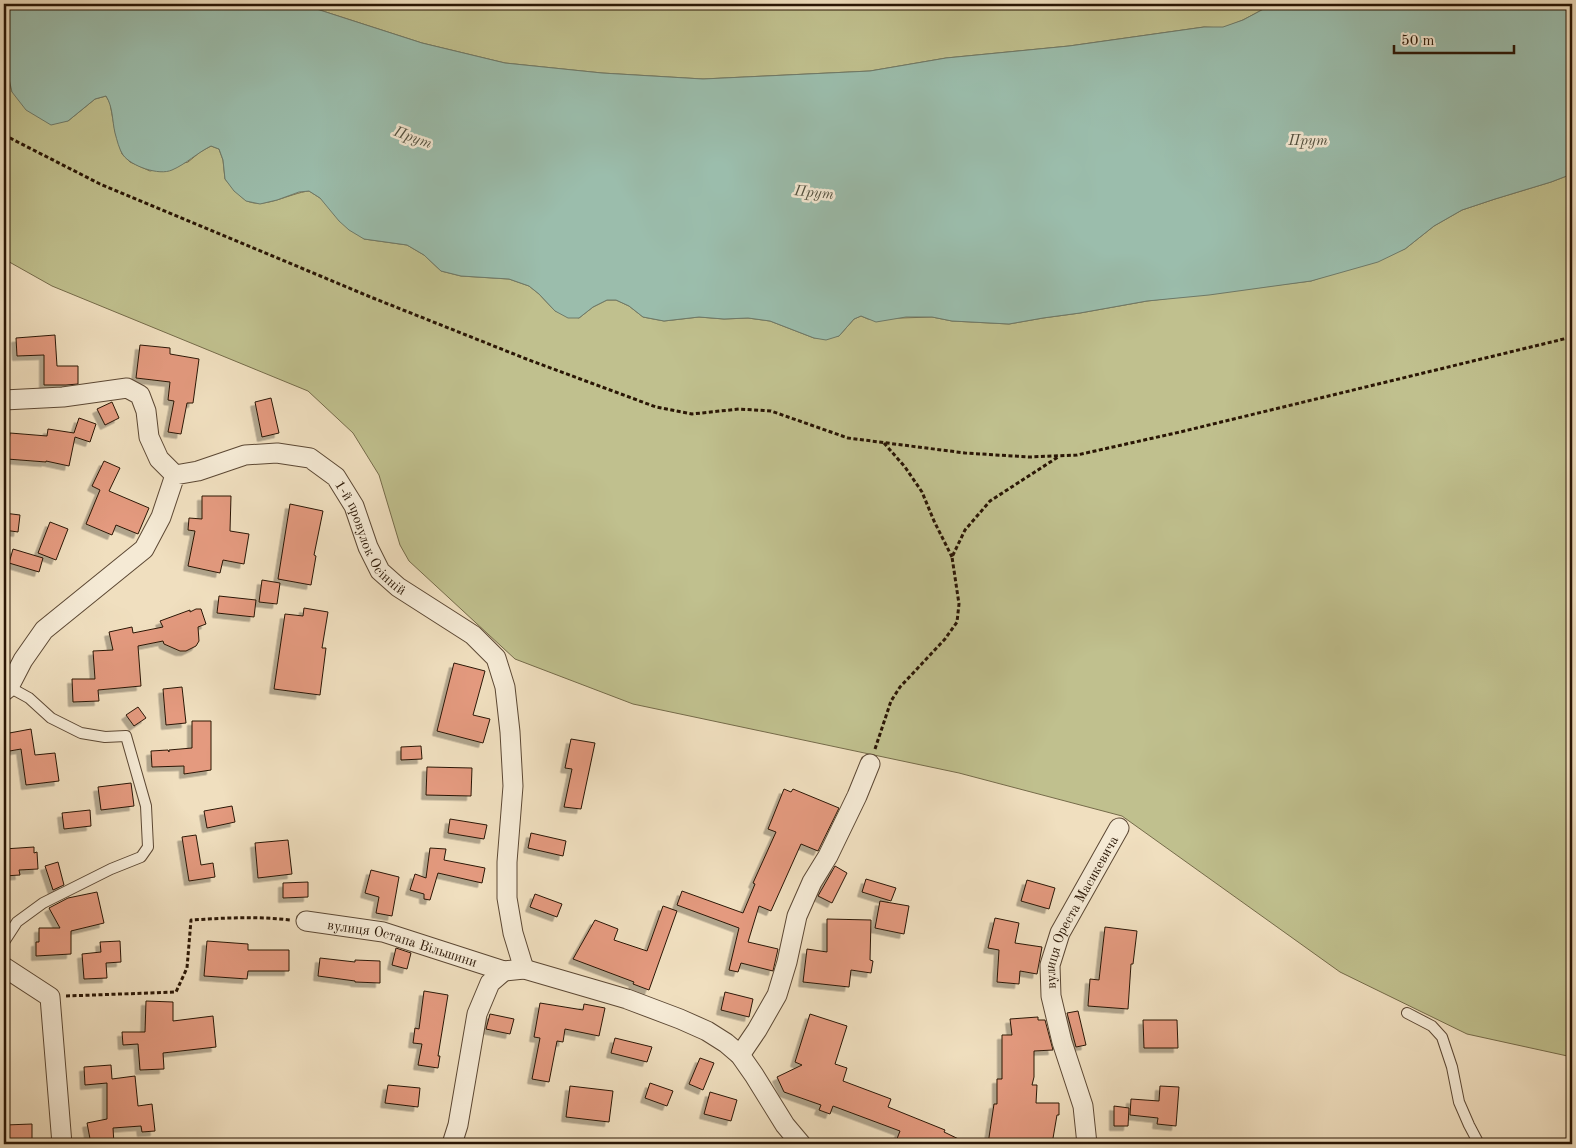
<svg xmlns="http://www.w3.org/2000/svg" width="1576" height="1148" font-family="'Old Standard TT',serif">
	<style>
		.green { fill: #c0c08e; stroke: #756b4a }
		.water { fill: #9bbdac; stroke: #6e7a69 }
		.building { fill: #e49a7f; stroke: #2a1605; filter: url(#shadow) }
		.lines { fill: none; stroke-linecap: round; stroke-linejoin: round }
		.service-casing { stroke: #5c4834; stroke-width: 12 }
		.minor-casing { stroke: #5c4834; stroke-width: 21 }
		.path { stroke: #2a1605; stroke-width: 3; stroke-dasharray: 4 2.5; stroke-linecap: butt }
		.service { stroke: #f5ead5; stroke-width: 10 }
		.minor { stroke: #f5ead5; stroke-width: 19 }
		.labels { text-anchor: middle; stroke-width: 5; stroke-linejoin: round; paint-order: stroke }
		.street-label { font-size: 14px; fill: #2a1605; stroke: #f5ead5 }
		.water-label { font-size: 15px; font-style: italic; fill: #52503f; stroke: #f5ead5 }
	</style>
	<defs>
		<filter id="shadow"><feDropShadow dx="-4.5" dy="4.5" stdDeviation="0" flood-color="#0004"/></filter>
	</defs>
	<rect width="100%" height="100%" fill="#f0dfbf"/>
	<filter id="stains"><feTurbulence type="fractalNoise" baseFrequency=".004" numOctaves="4"/><feColorMatrix values="0 0 0 0 .2 0 0 0 0 .09 0 0 0 0 .02 0 0 0 .5 -.17"/></filter>
	<radialGradient id="worn" r=".72"><stop offset=".6" stop-color="#630" stop-opacity="0"/><stop offset="1" stop-color="#630" stop-opacity=".3"/></radialGradient>
	<!-- green -->
	<g class="green">
		<polygon points="301,4 1273,4 1243,20 1223,28 1204,27 1069,46 946,58 870,71 703,79 602,73 505,63 422,43"/>
		<path d="M4,57L12,92L68,121L95,99L106,96L110,103L115,131L122,154L130,162L150,171L188,162L200,152L211,146L219,149L223,160L225,179C230,185 241,198 247,201C265,209 290,193 309,191L320,198L364,239L407,245L424,255L441,271L461,276L509,279L529,286L539,294L555,311L579,318L593,307L607,300H616L629,306L643,317L664,321L699,317L724,319L748,318L770,321L814,338L839,336L854,319L861,316L868,319L932,317L952,321L1009,324L1043,318L1080,313L1147,301L1311,281L1405,249L1434,226L1462,210L1495,199L1551,182L1572,174V1057L1467,1034L1340,972L1122,816L959,773L633,704L515,659L409,561L400,545L379,475L353,433L308,391L52,286L4,259Z"/>
	</g>
	<!-- water -->
	<path class="water" d="M4,4H301L422,43L505,63L602,73L703,79L870,71L946,58L1069,46L1204,27H1223L1243,20L1273,4H1572V174L1551,182L1495,199L1462,210L1434,226L1405,249L1378,262L1311,281L1209,295L1147,301L1080,313L1043,318L1009,324L952,321L932,317H906L876,322L861,316L854,319L839,336L826,340L814,338L770,321L748,318L724,319L699,317L664,321L643,317L629,306L616,300H607L593,307L579,318H568L555,311L539,294L529,286L509,279L461,276L441,271L424,255L407,245L364,239L349,230L339,221L320,198L309,191L299,192L277,200L260,204L246,201L234,191L225,179L223,160L219,149L211,146C197,153 186,164 172,170C159,176 131,166 123,155C119,149 117,140 115,133C112,120 113,107 106,96L95,99L68,121L51,125L26,110L12,92L4,57Z"/>
	<!-- building -->
	<g class="building">
		<polygon points="55,335 57,366 78,366 78,384 66,385 44,385 44,355 17,356 16,338"/>
		<polygon points="140,345 170,348 170,354 199,359 193,403 187,403 181,434 168,432 174,401 168,400 170,382 136,378"/>
		<polygon points="271,398 279,433 262,437 255,402"/>
		<polygon points="112,402 119,418 105,425 97,409"/>
		<polygon points="79,418 96,424 90,442 75,437 69,466 46,461 46,462 7,459 10,433 47,436 48,429 74,433"/>
		<polygon points="104,461 120,468 109,491 149,508 138,534 116,525 112,535 86,524 100,490 92,486"/>
		<polygon points="202,496 231,496 230,531 249,534 244,564 223,560 220,573 188,566 195,531 188,530 189,518 202,519"/>
		<polygon points="290,504 323,511 314,555 316,556 311,585 278,579"/>
		<polygon points="4,513 20,515 18,532 4,530"/>
		<polygon points="50,522 68,529 56,560 38,553"/>
		<polygon points="13,549 43,558 39,572 9,563"/>
		<polygon points="262,580 280,583 277,604 259,602"/>
		<polygon points="219,596 256,600 254,617 217,613"/>
		<polygon points="304,608 328,612 322,648 326,648 320,695 274,689 285,614 303,616"/>
		<polygon points="196,609 201,609 206,624 198,627 199,641 196,646 186,651 180,651 164,644 163,641 138,646 141,686 98,690 99,701 73,702 72,679 95,679 93,651 113,650 109,632 132,627 133,633 163,627 160,621 190,610 190,612"/>
		<polygon points="454,663 485,671 473,715 490,719 483,743 437,731"/>
		<polygon points="182,687 186,723 166,725 163,689"/>
		<polygon points="138,707 146,718 134,726 126,715"/>
		<polygon points="192,721 211,721 211,770 184,774 184,766 152,767 151,751 168,750 169,752 169,750 192,748"/>
		<polygon points="31,729 35,755 55,753 59,781 26,785 21,749 4,752 4,734"/>
		<polygon points="571,739 595,743 581,809 564,807 572,769 565,768"/>
		<polygon points="421,746 422,759 401,760 401,747"/>
		<polygon points="427,767 472,768 471,796 426,795"/>
		<polygon points="131,783 134,806 101,810 98,787"/>
		<polygon points="784,789 791,792 793,789 839,808 818,851 801,844 771,911 759,906 748,942 778,949 773,971 741,963 738,972 729,970 739,928 677,905 682,891 743,913 755,884 753,883 776,832 768,829"/>
		<polygon points="232,806 235,822 207,828 204,811"/>
		<polygon points="90,810 91,826 64,829 62,813"/>
		<polygon points="450,819 487,825 484,839 448,833"/>
		<polygon points="531,833 566,841 563,856 528,848"/>
		<polygon points="196,835 201,865 213,863 215,877 189,881 182,837"/>
		<polygon points="288,840 292,874 258,878 255,843"/>
		<polygon points="34,847 34,853 37,852 38,869 19,870 20,875 4,876 4,849"/>
		<polygon points="430,848 446,849 444,860 485,868 482,883 438,873 430,900 424,899 424,894 410,890 415,874 426,878"/>
		<polygon points="58,862 64,885 53,890 45,866"/>
		<polygon points="835,866 847,873 832,903 818,896"/>
		<polygon points="371,870 399,877 392,916 376,913 379,897 365,893"/>
		<polygon points="866,879 896,888 891,901 862,892"/>
		<polygon points="1027,880 1055,888 1049,909 1021,901"/>
		<polygon points="308,882 308,897 283,898 283,883"/>
		<polygon points="97,892 104,923 71,931 71,954 36,956 36,942 39,942 39,928 60,928 49,908 68,898"/>
		<polygon points="535,894 562,904 557,917 530,907"/>
		<polygon points="880,901 909,906 904,934 875,928"/>
		<polygon points="663,906 677,911 649,990 633,984 634,982 573,959 595,920 618,929 614,940 647,951"/>
		<polygon points="995,918 1019,923 1015,943 1042,947 1037,974 1020,971 1019,984 997,982 999,950 988,948"/>
		<polygon points="827,919 871,920 870,960 873,961 871,973 851,970 849,987 803,982 807,949 827,952"/>
		<polygon points="1105,927 1137,931 1133,964 1131,964 1128,1009 1088,1006 1090,979 1099,980"/>
		<polygon points="120,941 121,962 106,963 107,978 84,979 82,954 101,952 100,942"/>
		<polygon points="207,941 248,944 248,950 289,950 289,971 248,971 247,979 204,976"/>
		<polygon points="396,948 411,953 407,969 392,965"/>
		<polygon points="320,958 355,962 355,960 380,961 380,983 355,982 355,981 318,976"/>
		<polygon points="424,991 448,995 438,1056 440,1056 438,1068 418,1065 422,1044 413,1043 415,1028 419,1029"/>
		<polygon points="725,992 753,999 749,1017 721,1010"/>
		<polygon points="146,1001 173,1002 173,1021 213,1016 216,1047 163,1053 164,1069 140,1070 138,1044 123,1045 122,1032 145,1032"/>
		<polygon points="540,1003 583,1010 584,1004 605,1008 599,1036 565,1029 563,1042 557,1041 549,1082 532,1079 540,1038 534,1037"/>
		<polygon points="1078,1011 1086,1045 1076,1047 1067,1013"/>
		<polygon points="490,1014 514,1019 510,1034 486,1029"/>
		<polygon points="810,1014 847,1026 835,1064 847,1068 843,1081 891,1099 888,1107 945,1130 944,1132 969,1144 895,1144 900,1131 833,1106 830,1114 819,1110 821,1105 784,1092 777,1077 802,1065 795,1062"/>
		<polygon points="1038,1017 1038,1020 1045,1020 1053,1050 1034,1051 1034,1077 1032,1085 1037,1085 1036,1103 1059,1103 1059,1115 1057,1115 1052,1144 988,1144 994,1104 997,1104 997,1079 1002,1079 1002,1035 1012,1035 1010,1019"/>
		<polygon points="1143,1020 1177,1020 1178,1048 1144,1048"/>
		<polygon points="615,1038 652,1047 647,1062 611,1053"/>
		<polygon points="700,1058 714,1063 703,1090 689,1084"/>
		<polygon points="111,1065 112,1079 135,1076 138,1106 152,1104 155,1131 142,1132 141,1126 113,1128 114,1144 91,1144 87,1123 107,1119 107,1083 85,1085 84,1067"/>
		<polygon points="650,1083 673,1091 667,1106 645,1098"/>
		<polygon points="388,1085 420,1088 418,1107 385,1103"/>
		<polygon points="570,1086 613,1091 609,1122 566,1117"/>
		<polygon points="1160,1086 1179,1087 1176,1126 1157,1124 1158,1118 1130,1115 1131,1099 1159,1101"/>
		<polygon points="710,1092 737,1100 731,1121 704,1114"/>
		<polygon points="1114,1106 1129,1108 1128,1126 1114,1126"/>
		<polygon points="32,1124 32,1144 5,1144 5,1125"/>
	</g>
	<g class="lines">
		<defs>
			<g id="service">
				<polyline points="4,942 17,922 43,903 111,869 141,857 148,847 146,806 126,736 105,737 81,733 51,718 29,698 9,687"/>
				<polyline points="1407,1013 1432,1026 1442,1037 1452,1067 1459,1102 1469,1125 1479,1144"/>
			</g>
			<g id="minor">
				<polyline points="4,400 63,397 127,388 140,395 146,411 149,437 159,459 175,475"/>
				<path id="s1" d="M4,691L9,687L23,660L44,630L144,549L161,517L175,475L198,471L245,455L277,453L310,458L336,477L354,506L368,547L380,571L398,587L473,635L496,658L505,687L510,732L513,786L507,862V898L513,933L524,969"/>
				<path id="s2" d="M306,921L383,932L504,971L524,969L627,999L680,1019L707,1031L726,1043L740,1055L754,1075L785,1125L801,1144"/>
				<polyline points="4,967 50,997 62,1144"/>
				<polyline points="740,1055 757,1030 777,995 787,962 797,916 812,882 828,856 857,796 870,764"/>
				<polyline points="452,1144 458,1125 477,1014 490,983 504,971"/>
				<path id="s3" d="M1087,1144L1083,1106L1062,1042L1051,996L1050,965L1060,933L1119,828"/>
			</g>
		</defs>
		<!-- service casing -->
		<use href="#service" class="service-casing"/>
		<!-- minor casing -->
		<use href="#minor" class="minor-casing"/>
		<!-- path -->
		<g class="path">
			<polyline points="4,135 100,184 373,298 529,360 656,407 692,414 739,409 771,411 848,438 965,453 1029,457 1077,455 1180,432 1572,337"/>
			<polyline points="884,443 905,467 922,492 934,521 952,557"/>
			<polyline points="875,749 891,701 900,687 945,639 957,622 959,604 952,557 965,530 990,501 1058,457"/>
			<path d="M66,996L176,992L187,968L191,920C224,918 257,916 290,920"/>
		</g>
		<!-- service -->
		<use href="#service" class="service"/>
		<!-- minor -->
		<use href="#minor" class="minor"/>
	</g>
	<g class="labels">
		<!-- street labels -->
		<g class="street-label">
			<text dy="5" stroke="none"><textPath href="#s1" startOffset="524">1-й провулок Осінній</textPath></text>
			<text dy="5" stroke="none"><textPath href="#s3" startOffset="244">вулиця Ореста Масикевича</textPath></text>
			<text dy="5" stroke="none"><textPath href="#s2" startOffset="99">вулиця Остапа Вільшини</textPath></text>
		</g>
		<!-- water labels -->
		<g class="water-label">
			<text transform="translate(413 137) rotate(20)" y="5">Прут</text>
			<text x="1308" y="145">Прут</text>
			<text transform="translate(814 192) rotate(6)" y="5">Прут</text>
		</g>
	</g>
	<!-- margin -->
	<rect width="1576" height="1148" fill="none" stroke="#f0dfbf" stroke-width="20"/>
	<rect x="5" y="5" width="1566" height="1138" fill="none" stroke="#2a1605" stroke-width="2.5"/>
	<rect x="10" y="10" width="1556" height="1128" fill="none" stroke="#2a1605"/>
	<!-- scale -->
	<path d="M1394 45v8h120v-8" fill="none" stroke="#2a1605" stroke-width="2.5"/>
	<text x="1401" y="45" font-size="15" fill="#2a1605" stroke="#f5ead5" stroke-width="4" paint-order="stroke">50 m</text>
	<rect width="100%" height="100%" filter="url(#stains)"/>
	<rect width="100%" height="100%" fill="url(#worn)"/>
</svg>
